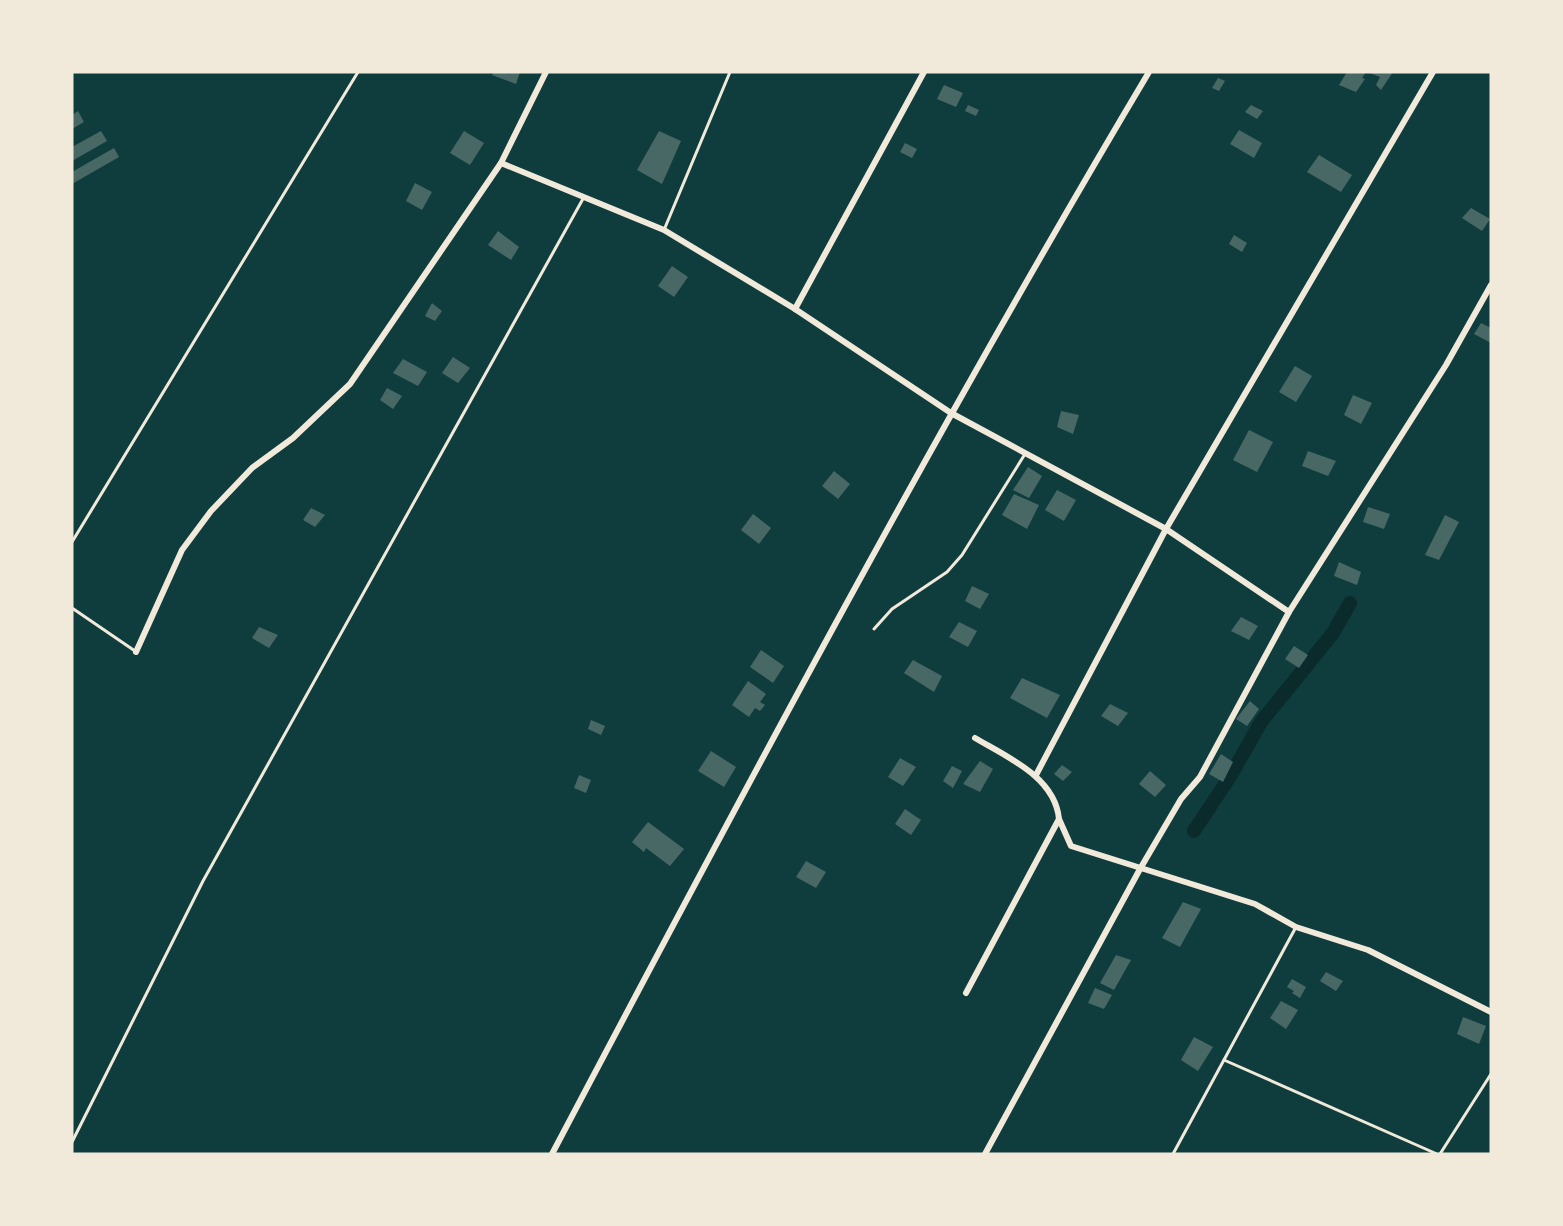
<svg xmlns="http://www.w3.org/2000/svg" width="1563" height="1226" font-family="Rubik,sans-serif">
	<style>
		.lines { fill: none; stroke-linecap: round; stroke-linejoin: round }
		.canal { stroke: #0a2a2b; stroke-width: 14 }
		.building { fill: #486865 }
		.service { stroke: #f1e9da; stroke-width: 3 }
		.minor { stroke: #f1e9da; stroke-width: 6 }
	</style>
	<rect width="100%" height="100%" fill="#0f3d3e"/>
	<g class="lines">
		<!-- canal -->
		<polyline class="canal" points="1194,831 1231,775 1261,722 1333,633 1350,603"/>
	</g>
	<!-- building -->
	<g class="building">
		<polygon points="493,72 520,72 516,84 492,75"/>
		<polygon points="1347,72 1366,72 1362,78 1365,79 1356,92 1339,85"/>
		<polygon points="1367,72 1393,72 1381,90 1376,85 1380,77"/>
		<polygon points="1218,78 1225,81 1219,91 1212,88"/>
		<polygon points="944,85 963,93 956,107 937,99"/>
		<polygon points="968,105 979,110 976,116 965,111"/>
		<polygon points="1251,105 1263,111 1257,119 1245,112"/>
		<polygon points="78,111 84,122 72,129 72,115"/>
		<polygon points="1239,130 1262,143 1254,158 1230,144"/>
		<polygon points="101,131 107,141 72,161 72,147"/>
		<polygon points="464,131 484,143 470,165 450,153"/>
		<polygon points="659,131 681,141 662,184 637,170"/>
		<polygon points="905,143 917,149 912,158 900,152"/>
		<polygon points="114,148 119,157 72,184 72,172"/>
		<polygon points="1319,155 1352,175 1341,192 1307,172"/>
		<polygon points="415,183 432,192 422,210 406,201"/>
		<polygon points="1471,208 1490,219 1482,231 1462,218"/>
		<polygon points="498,231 519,247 511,260 488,245"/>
		<polygon points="1234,235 1247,243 1242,252 1229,244"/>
		<polygon points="672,266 688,277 674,297 658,286"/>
		<polygon points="432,303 442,311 435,321 425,316"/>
		<polygon points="1481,323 1491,328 1491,343 1474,334"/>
		<polygon points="453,357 470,368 458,383 442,373"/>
		<polygon points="403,359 427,372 418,386 393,373"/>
		<polygon points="1295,366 1312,376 1296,402 1279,392"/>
		<polygon points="387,388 402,396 393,409 380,400"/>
		<polygon points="1353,395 1372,403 1361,424 1344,415"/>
		<polygon points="1061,411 1079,415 1073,434 1057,427"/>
		<polygon points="1249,430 1273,442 1257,472 1233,460"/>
		<polygon points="1308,451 1336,461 1328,476 1302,466"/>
		<polygon points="1028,467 1042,476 1029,498 1013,490"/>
		<polygon points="834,471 850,484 838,499 822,486"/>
		<polygon points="1057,490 1076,500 1064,521 1045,510"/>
		<polygon points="1014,494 1039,505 1027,529 1002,515"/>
		<polygon points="1368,507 1390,514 1384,529 1363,522"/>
		<polygon points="311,508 325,515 315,527 303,520"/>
		<polygon points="753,514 771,528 759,544 741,530"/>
		<polygon points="1445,515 1459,522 1439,560 1425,555"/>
		<polygon points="1339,562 1361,572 1357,585 1334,576"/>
		<polygon points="972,586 989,594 980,609 965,601"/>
		<polygon points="1241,617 1258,626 1249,640 1231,631"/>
		<polygon points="959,622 977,631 968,647 949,637"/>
		<polygon points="259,627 278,635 269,648 252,638"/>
		<polygon points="1294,646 1308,655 1299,668 1285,659"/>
		<polygon points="761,650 784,666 773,683 750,667"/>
		<polygon points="913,660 942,676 934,692 904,673"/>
		<polygon points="1022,678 1060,695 1047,718 1010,698"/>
		<polygon points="748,681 766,694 760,702 765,705 760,711 755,708 749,717 732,705"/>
		<polygon points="1250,701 1259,709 1247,726 1236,719"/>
		<polygon points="1110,704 1128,713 1118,726 1101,716"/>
		<polygon points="591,720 605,726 601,735 588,729"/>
		<polygon points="711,751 736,767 724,787 698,771"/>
		<polygon points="1221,754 1233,762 1223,782 1209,774"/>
		<polygon points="900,758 916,767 903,786 888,777"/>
		<polygon points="980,761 993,769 980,792 963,784"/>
		<polygon points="1062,765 1072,772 1063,781 1054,774"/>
		<polygon points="952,766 962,771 953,788 943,781"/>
		<polygon points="1150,771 1166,785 1155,797 1139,784"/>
		<polygon points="579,775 591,780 586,793 574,788"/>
		<polygon points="905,809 921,820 911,835 895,824"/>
		<polygon points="648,822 684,849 670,866 646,848 644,852 632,842"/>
		<polygon points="806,861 826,872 816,888 796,877"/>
		<polygon points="1183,902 1201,909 1180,947 1162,938"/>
		<polygon points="1116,955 1131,960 1114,990 1100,983"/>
		<polygon points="1326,972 1343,981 1336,991 1320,981"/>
		<polygon points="1292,979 1306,987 1300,998 1292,993 1294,991 1287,987"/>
		<polygon points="1095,988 1112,995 1104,1009 1088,1003"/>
		<polygon points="1281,1001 1298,1010 1286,1029 1270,1018"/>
		<polygon points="1463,1017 1486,1026 1479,1044 1457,1034"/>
		<polygon points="1194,1037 1213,1047 1198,1071 1181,1060"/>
	</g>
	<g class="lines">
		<!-- service -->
		<g class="service">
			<polyline points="664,230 730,72"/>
			<polyline points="72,542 358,72"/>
			<polyline points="72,608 135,651"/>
			<polyline points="874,629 892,609 947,572 962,555 1025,454"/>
			<polyline points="1224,1060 1437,1154"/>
			<polyline points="72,1142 203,881 584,197"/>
			<polyline points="1173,1154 1296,927"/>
			<polyline points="1440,1154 1491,1074"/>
		</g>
		<!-- minor -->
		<g class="minor">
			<polyline points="501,163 664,230 795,309 951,413 1166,529 1289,612 1446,365 1491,285"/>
			<polyline points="795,309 924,72"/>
			<polyline points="136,652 182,550 211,511 252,468 293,438 350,384 501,163 546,72"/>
			<polyline points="1036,775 1166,529 1433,72"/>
			<polyline points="1059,819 1071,846 1255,904 1296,927 1368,950 1491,1012"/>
			<path d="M966,993L1059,819C1055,777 1007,757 975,738"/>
			<path d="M552,1154C744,790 938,426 1149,72"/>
			<polyline points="985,1154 1140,869 1181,799 1200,777 1289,612"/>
		</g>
	</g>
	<!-- border -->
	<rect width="1563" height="1226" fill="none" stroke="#f1e9da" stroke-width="147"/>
</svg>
